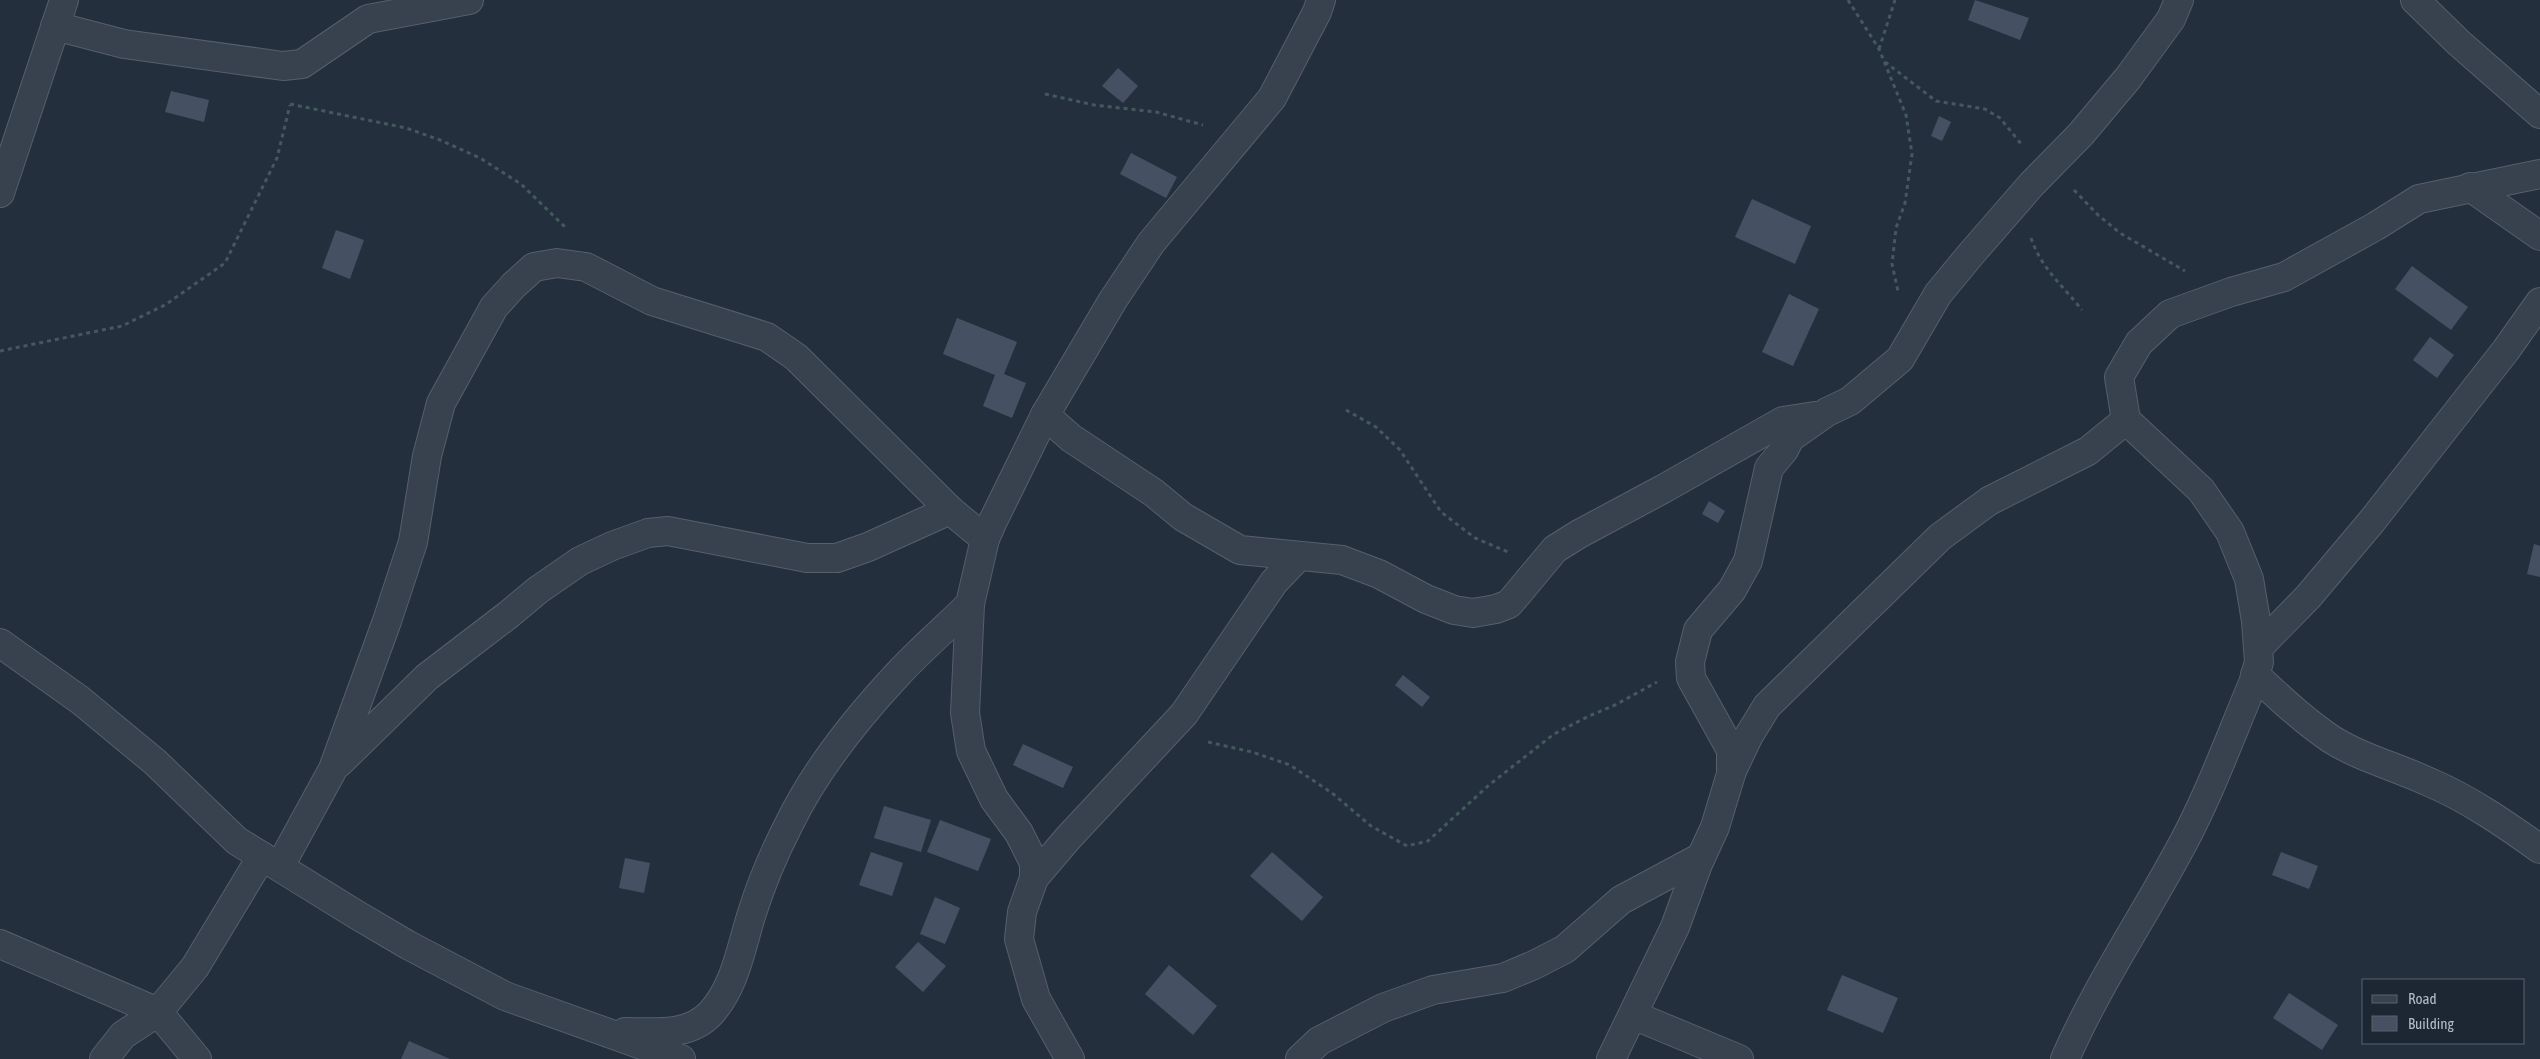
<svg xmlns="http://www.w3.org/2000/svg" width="2540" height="1059" font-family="'Asap Condensed',sans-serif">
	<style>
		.building { fill: #455162 }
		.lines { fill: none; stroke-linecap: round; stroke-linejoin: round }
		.minor-casing { stroke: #565f6c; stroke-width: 30 }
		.path { stroke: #44595c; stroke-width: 3; stroke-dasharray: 4 4; stroke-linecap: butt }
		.minor { stroke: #38414e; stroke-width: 28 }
	</style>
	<rect width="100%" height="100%" fill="#242f3e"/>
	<!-- building -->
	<g class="building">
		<polygon points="1975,0 2029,18 2020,40 1968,20"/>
		<polygon points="1118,68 1138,86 1123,103 1102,86"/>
		<polygon points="171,91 209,100 204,122 165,112"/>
		<polygon points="1939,116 1951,122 1942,141 1931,136"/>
		<polygon points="1131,153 1177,177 1166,198 1120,174"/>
		<polygon points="1752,199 1811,226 1795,264 1735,237"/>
		<polygon points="336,230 364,240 350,279 322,268"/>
		<polygon points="2412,266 2468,307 2451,330 2395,289"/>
		<polygon points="1789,294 1819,309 1793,366 1762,352"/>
		<polygon points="957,318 1017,342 1004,374 1026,383 1012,418 983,406 995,375 943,354"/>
		<polygon points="2430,337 2454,355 2437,378 2413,360"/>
		<polygon points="1709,501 1725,511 1718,523 1702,514"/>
		<polygon points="2534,544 2540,546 2540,577 2527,574"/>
		<polygon points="1403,675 1430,697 1422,707 1395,685"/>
		<polygon points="1023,744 1073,767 1063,788 1013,765"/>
		<polygon points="884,806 931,820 921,852 874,838"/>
		<polygon points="940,820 991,839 978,871 927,852"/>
		<polygon points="871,852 903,863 892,896 859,885"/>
		<polygon points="1272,852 1323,897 1302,921 1250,876"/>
		<polygon points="2281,852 2318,866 2309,889 2272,875"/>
		<polygon points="625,858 650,863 644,893 619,888"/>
		<polygon points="935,897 960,908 945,944 920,934"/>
		<polygon points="918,942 946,966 923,992 895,967"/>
		<polygon points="1169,965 1217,1006 1193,1035 1145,994"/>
		<polygon points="1842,975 1898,998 1883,1033 1827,1010"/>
		<polygon points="2289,993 2338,1025 2322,1050 2273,1018"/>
		<polygon points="409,1041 450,1059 401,1059"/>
	</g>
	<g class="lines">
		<defs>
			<g id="minor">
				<polyline points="2415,0 2459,43 2540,114"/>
				<polyline points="55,26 124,44 283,66 302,64 368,19 469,0"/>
				<polyline points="2470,187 2540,236"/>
				<polyline points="0,193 64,0"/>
				<polyline points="1045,415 1071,438 1154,493 1183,517 1240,550 1342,560 1379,574 1426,599 1454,610 1473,613 1496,609 1509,604 1555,549 1579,534 1663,489 1783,421 1815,416"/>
				<polyline points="0,643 80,700 155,762 237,841 357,915 408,945 505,996 681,1059"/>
				<polyline points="2258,648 2308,597 2372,521 2506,350 2540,302"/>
				<path d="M2255,675C2280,698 2303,720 2331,739C2361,758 2397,767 2429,782C2469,799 2505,824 2540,849"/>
				<polyline points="339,763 427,677 508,615 538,590 580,561 612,546 648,533 668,531 807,558 837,558 868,547 950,510"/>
				<polyline points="1731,773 1748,737 1767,706 1940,537 1989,501 2088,451 2126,420"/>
				<polyline points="280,866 333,769 387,621 413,542 427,456 441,403 494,307 514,285 534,267 557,263 586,267 652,301 767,337 796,357 950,510 985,539"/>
				<polyline points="1034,878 1069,837 1184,714 1274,582 1298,557"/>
				<polyline points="0,944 158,1012 197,1059"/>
				<polyline points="1633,1015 1739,1059"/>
				<path d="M625,1032C654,1032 689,1037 711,1013C736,985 741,947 752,913C762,881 775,851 790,822C816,769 857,718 897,675C920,650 946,628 970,604"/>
				<polyline points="104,1059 123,1035 158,1012 195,967 262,856"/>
				<polyline points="1070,1059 1036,999 1019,939 1022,912 1034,878 1034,863 1019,833 994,799 971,751 965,713 970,604 985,539 992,523 1045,415 1113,300 1151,243 1272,98 1317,12 1321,0"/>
				<polyline points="1300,1059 1319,1041 1383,1008 1433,990 1503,978 1534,965 1565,949 1621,900 1701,857"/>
				<polyline points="1611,1059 1675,927 1698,864 1715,827 1731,774 1731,750 1691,678 1690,662 1698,630 1732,590 1748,561 1769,468 1784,450 1790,438 1827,412 1850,401 1900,359 1938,294 1971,254 2031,185 2081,134 2128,78 2171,19 2179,0"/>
				<path d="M2065,1059C2096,988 2139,924 2176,856C2207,801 2229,740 2253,683L2259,662L2256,621L2249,579L2230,532L2201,490L2126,420L2119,377L2139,343L2170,314L2231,292L2284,277L2376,226L2419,199L2540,174"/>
			</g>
		</defs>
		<!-- minor casing -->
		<use href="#minor" class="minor-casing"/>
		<!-- path -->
		<g class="path">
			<polyline points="1848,0 1879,49 1906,115 1912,154 1905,203 1896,228 1892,264 1898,291"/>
			<polyline points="1879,49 1895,0"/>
			<polyline points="1885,62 1936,101 1985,109 2000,118 2022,145"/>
			<polyline points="1045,94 1094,105 1156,112 1203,125"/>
			<polyline points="290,104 406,128 440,140 480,158 521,184 565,227"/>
			<polyline points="2074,190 2098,215 2120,233 2185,271"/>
			<path d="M2031,238C2041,268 2063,286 2082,310"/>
			<polyline points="0,351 122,326 165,305 225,263 277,158 290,105"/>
			<polyline points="1346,410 1376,427 1400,450 1441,512 1475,538 1508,552"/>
			<polyline points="1208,742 1252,752 1290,765 1332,793 1371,826 1407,846 1428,841 1489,785 1554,734 1589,716 1615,705 1657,682"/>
		</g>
		<!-- minor -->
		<use href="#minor" class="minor"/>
	</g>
	<!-- legend -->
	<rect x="2362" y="979" width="162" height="65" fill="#1d2633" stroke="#59626f"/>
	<rect x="2372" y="995" width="25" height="8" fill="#38414e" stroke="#59626f"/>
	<text x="2408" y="1004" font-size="15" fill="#b4bcc9">Road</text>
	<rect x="2372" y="1016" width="25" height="15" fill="#455162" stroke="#59626f"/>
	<text x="2408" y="1029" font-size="15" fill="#b4bcc9">Building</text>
</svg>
